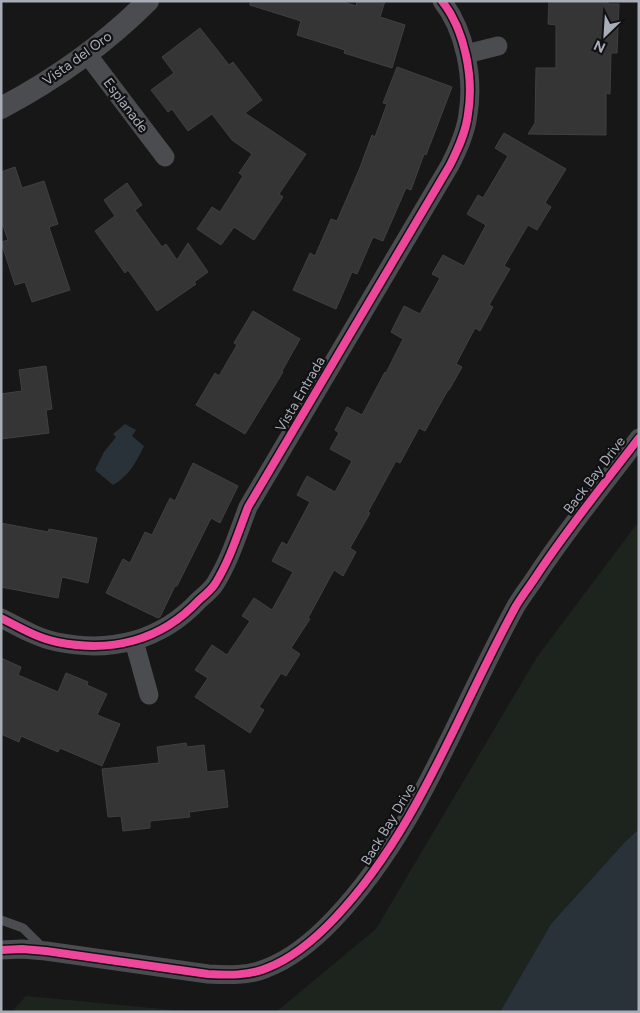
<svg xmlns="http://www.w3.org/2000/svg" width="640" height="1013" font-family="Figtree,sans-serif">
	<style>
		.green { fill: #1d241e }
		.water { fill: #2a3239 }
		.building { fill: #353536; stroke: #3f4043 }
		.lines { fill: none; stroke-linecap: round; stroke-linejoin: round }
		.service { stroke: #4b4c50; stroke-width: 9 }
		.minor { stroke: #4b4c50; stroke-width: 19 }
		.tertiary { stroke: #4b4c50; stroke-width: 22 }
		.cycleway-casing { stroke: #111113; stroke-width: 11 }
		.cycleway { stroke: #ed469a; stroke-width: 8 }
		.labels { text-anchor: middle; stroke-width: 4.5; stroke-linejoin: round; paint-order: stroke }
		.street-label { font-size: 14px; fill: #a8adb8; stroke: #111113 }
	</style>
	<rect width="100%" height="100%" fill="#171717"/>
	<!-- green -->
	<g class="green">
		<polygon points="639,521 639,829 624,843 551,924 500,1012 276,1012 376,929 537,657"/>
		<polygon points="26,996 194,1012 12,1012"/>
	</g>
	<!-- water -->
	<g class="water">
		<path d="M125,424L136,430L132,436L144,446C136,462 129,476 113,485L95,470L104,452L116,437L113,434Z"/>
		<polygon points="639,829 639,1012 500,1012 551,924 624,843"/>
	</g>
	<!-- building -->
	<g class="building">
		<polygon points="250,1 340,1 356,6 357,1 385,1 380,17 405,25 392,68 344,53 345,50 297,35 301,21 250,5"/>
		<polygon points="549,1 608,1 608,4 619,4 617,53 611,53 610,94 606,93 606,135 528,134 535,123 536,68 556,68 556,25 548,24"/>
		<polygon points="200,28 229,65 233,62 262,100 245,113 306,154 279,194 283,197 254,240 234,227 221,245 197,229 212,207 220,212 243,176 239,173 252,154 232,140 212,114 188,131 172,109 168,112 151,90 174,73 162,57"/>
		<polygon points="397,67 452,87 426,155 424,154 411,190 406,188 383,241 373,237 357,274 352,272 336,309 293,290 310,253 315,256 331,219 337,221 359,170 372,135 375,137 387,104 383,103"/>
		<polygon points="504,133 566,169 545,203 551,207 537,230 528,225 504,266 510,269 489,305 493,307 480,331 475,328 456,364 462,367 449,390 448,390 425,431 419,428 400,463 396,461 368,512 370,513 350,548 356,552 343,576 334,570 308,618 310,619 291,648 300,654 286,676 281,673 259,707 264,710 250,733 195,697 208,678 195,670 212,645 227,655 250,621 242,616 254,598 272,610 293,572 272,561 282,542 287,545 310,502 297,495 307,476 335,492 352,461 330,449 339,433 335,430 347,407 362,415 385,372 386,373 403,339 391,332 404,306 420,314 440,278 432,274 443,255 464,266 486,225 467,214 478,195 483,198 508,156 495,148"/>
		<polygon points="15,167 22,188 44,181 58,224 49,227 70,290 32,302 25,282 15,285 1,242 8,240 1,220 1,172"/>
		<polygon points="127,183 142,205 135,210 162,247 166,244 177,260 188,243 208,272 194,282 196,284 157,311 128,270 125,273 95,231 115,216 104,200"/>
		<polygon points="253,311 300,339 282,371 283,372 245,434 196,405 215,373 219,376 237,345 234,343"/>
		<polygon points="46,366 52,409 46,410 49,433 1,439 1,394 22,391 19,370"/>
		<polygon points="193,463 238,486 220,523 211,518 177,586 175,586 160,617 158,618 106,593 123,559 130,563 145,532 152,535 170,498 175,501"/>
		<polygon points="1,523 48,532 49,529 97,538 88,583 62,577 58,598 1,587"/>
		<polygon points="1,658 21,667 18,675 58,692 66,673 88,682 87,685 107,694 97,715 120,724 102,766 60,748 58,752 21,736 19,742 1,734"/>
		<polygon points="186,743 187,747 204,745 207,772 224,770 228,807 189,812 190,817 150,821 150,828 123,831 121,816 108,817 102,769 159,763 157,747"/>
	</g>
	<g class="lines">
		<!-- service -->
		<polyline class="service" points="1,920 23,928 44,949"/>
		<!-- minor -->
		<g class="minor">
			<polyline points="87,54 165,157"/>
			<polyline points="466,54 498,46"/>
			<path d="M1,618C19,627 37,638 57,642C111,653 161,641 199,600C205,595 211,590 215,584C230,560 238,533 248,507L450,165C458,149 466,132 468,114C474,78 465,30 442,1"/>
			<polyline points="134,641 149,695"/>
			<path d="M1,950L22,949L46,951L208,974C227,975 249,976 267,968C293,958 315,939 334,919C418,831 458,711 516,606C522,596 529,587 535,578C567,529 604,484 639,438"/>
		</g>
		<!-- tertiary -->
		<path class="tertiary" d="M1,108C54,80 105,44 148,1"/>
		<defs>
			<g id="cycleway">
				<path d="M1,618C19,627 37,638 57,642C111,653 161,641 199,600C205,595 211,590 215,584C230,560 238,533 248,507L450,165C458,149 466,132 468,114C474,78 465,30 442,1"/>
				<path d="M1,950L22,949L46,951L208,974C227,975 249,976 267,968C293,958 315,939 334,919C418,831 458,711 516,606C522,596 529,587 535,578C567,529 604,484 639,438"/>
			</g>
		</defs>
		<!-- cycleway casing -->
		<use href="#cycleway" class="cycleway-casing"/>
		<!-- cycleway -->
		<use href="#cycleway" class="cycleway"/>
	</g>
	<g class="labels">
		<!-- street labels -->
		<g class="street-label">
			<text transform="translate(77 58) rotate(-36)" y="5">Vista del Oro</text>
			<text transform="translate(126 105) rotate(53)" y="5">Esplanade</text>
			<text transform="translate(300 394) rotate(-60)" y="5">Vista Entrada</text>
			<text transform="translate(594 475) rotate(-53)" y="5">Back Bay Drive</text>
			<text transform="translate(388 824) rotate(-59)" y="5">Back Bay Drive</text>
		</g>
	</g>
	<!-- border -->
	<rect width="640" height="1013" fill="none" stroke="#a8adb8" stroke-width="5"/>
	<!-- north arrow -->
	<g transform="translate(605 35) rotate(205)" stroke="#111113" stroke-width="4" paint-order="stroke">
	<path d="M0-4L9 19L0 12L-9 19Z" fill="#a8adb8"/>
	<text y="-8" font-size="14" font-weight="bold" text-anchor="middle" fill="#a8adb8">N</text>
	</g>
</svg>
